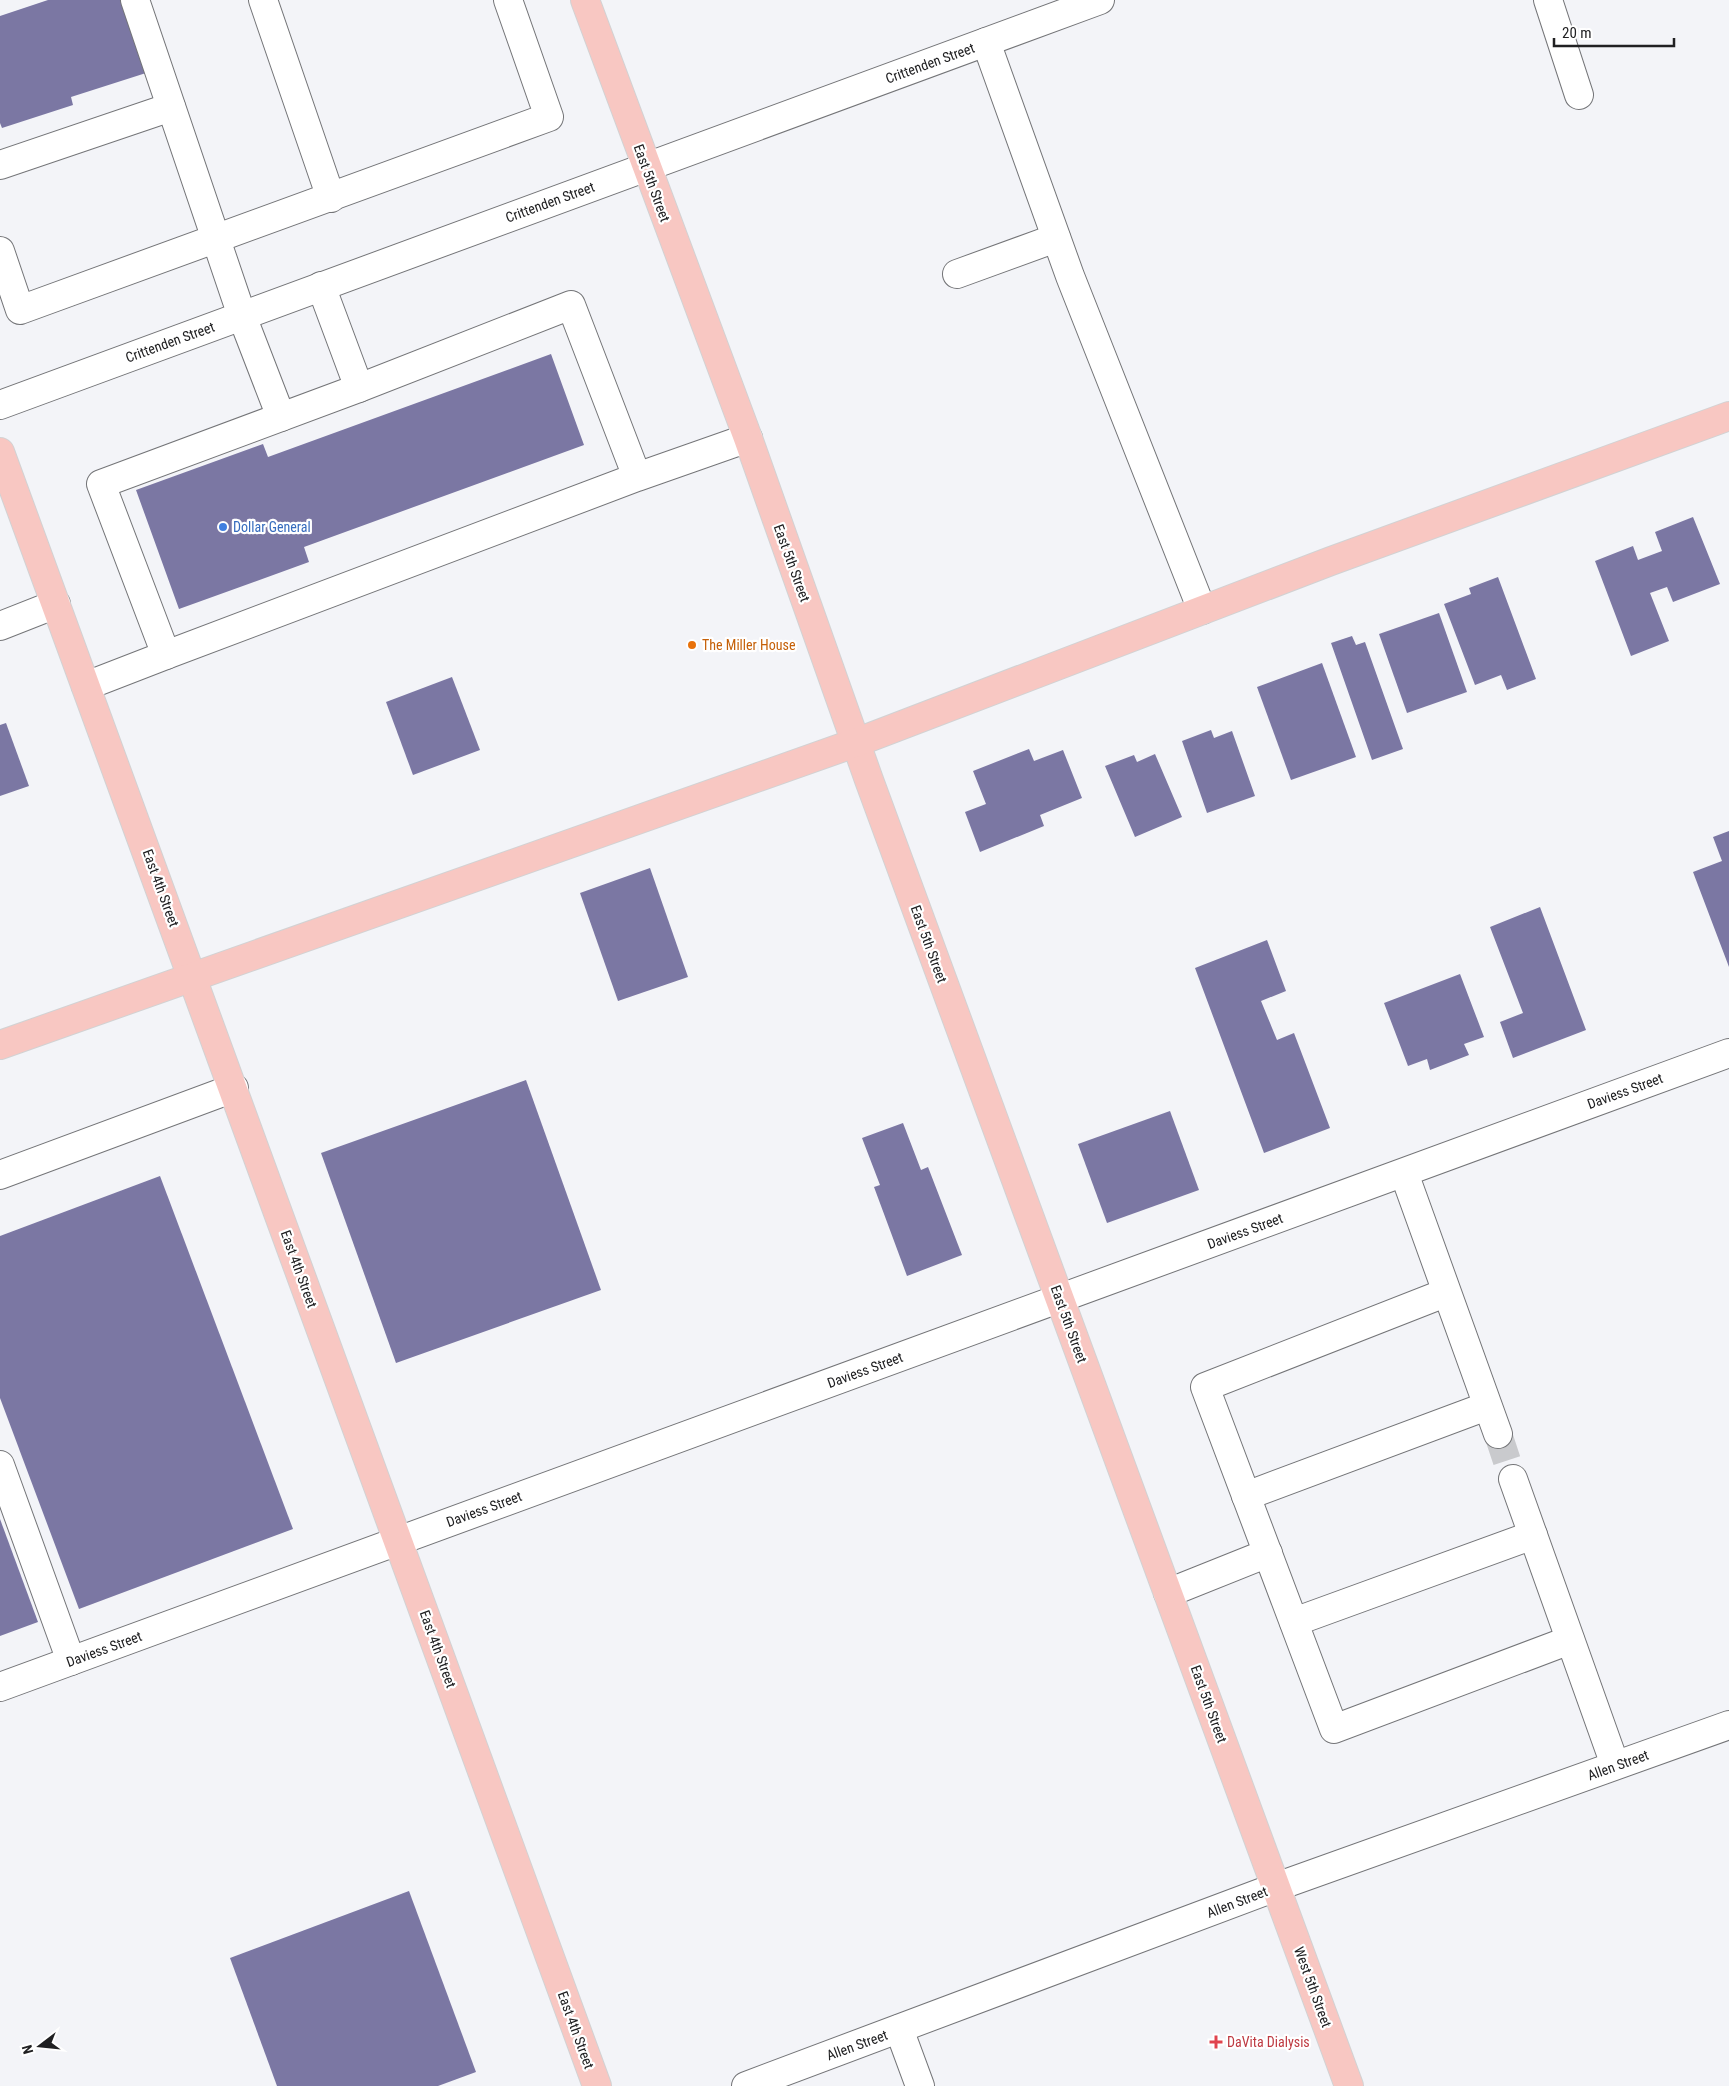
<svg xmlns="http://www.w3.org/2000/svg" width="1729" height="2086" font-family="'Roboto Condensed',sans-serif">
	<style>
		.building { fill: #7b77a3 }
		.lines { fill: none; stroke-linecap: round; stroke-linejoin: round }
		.minor-tunnel { stroke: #c9cacd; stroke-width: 28; stroke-dasharray: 28 14; stroke-linecap: butt }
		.minor-casing { stroke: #747578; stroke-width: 30 }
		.major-casing { stroke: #d2d2d3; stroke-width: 30 }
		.minor { stroke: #fff; stroke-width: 28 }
		.major { stroke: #f8c7c2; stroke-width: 28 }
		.shop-dot { fill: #3f7fe0; stroke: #fff; stroke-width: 2 }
		.food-dot { fill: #e8710a; stroke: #fff; stroke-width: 2 }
		.health-dot { fill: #e0444e; stroke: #fff; stroke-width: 2 }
		.labels { text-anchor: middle; stroke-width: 4.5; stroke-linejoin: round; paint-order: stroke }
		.street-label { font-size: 14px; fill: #202022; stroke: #fff }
		.shop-label { font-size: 14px; fill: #366cbe; stroke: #fff; text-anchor: start }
		.food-label { font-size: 14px; fill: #c56008; stroke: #fff; text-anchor: start }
		.health-label { font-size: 14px; fill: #be3a42; stroke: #fff; text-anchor: start }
	</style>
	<rect width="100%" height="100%" fill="#f3f4f8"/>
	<!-- building -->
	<g class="building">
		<polygon points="48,0 122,0 146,73 71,97 73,105 2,128 0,123 0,16"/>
		<polygon points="551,354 584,445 304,547 309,562 179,609 136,490 263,444 268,457"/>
		<polygon points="1693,517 1720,584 1673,602 1667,587 1650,593 1669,641 1631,656 1595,561 1633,546 1638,560 1662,551 1655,532"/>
		<polygon points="1498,577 1536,679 1507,690 1501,675 1475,685 1444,604 1471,594 1469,588"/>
		<polygon points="1439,613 1467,692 1407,713 1379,634"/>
		<polygon points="1352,636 1356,645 1365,642 1403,749 1372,760 1331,643"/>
		<polygon points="1322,663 1356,757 1291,780 1257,687"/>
		<polygon points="452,677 480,750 413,775 386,702"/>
		<polygon points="6,723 29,786 0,796 0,725"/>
		<polygon points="1211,730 1214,738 1232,731 1255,796 1207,813 1182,741"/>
		<polygon points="1029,749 1034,761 1063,750 1082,798 1040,815 1044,826 980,852 965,812 986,804 973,771"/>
		<polygon points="1155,754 1182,817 1135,837 1105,766 1134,755 1137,762"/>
		<polygon points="1729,831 1729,967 1693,872 1722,861 1713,837"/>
		<polygon points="650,868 688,977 618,1001 580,893"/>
		<polygon points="1540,907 1586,1030 1513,1058 1500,1022 1523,1013 1490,927"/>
		<polygon points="1267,940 1286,991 1261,1001 1277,1040 1294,1033 1330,1128 1264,1153 1195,968"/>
		<polygon points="1460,974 1484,1037 1464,1044 1469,1055 1430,1070 1427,1059 1408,1066 1384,1003"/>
		<polygon points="526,1080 601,1290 396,1363 321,1153"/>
		<polygon points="1170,1111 1199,1190 1107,1223 1078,1144"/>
		<polygon points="903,1123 921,1170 928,1167 962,1255 907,1276 874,1187 880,1185 862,1138"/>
		<polygon points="160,1176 293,1529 79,1609 0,1398 0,1236"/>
		<polygon points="0,1519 38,1622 0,1636"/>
		<polygon points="409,1891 476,2072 438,2086 277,2086 230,1958"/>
	</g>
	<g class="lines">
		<!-- minor-tunnel -->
		<polyline class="minor-tunnel" points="1498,1434 1513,1479"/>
		<defs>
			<g id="minor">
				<polyline points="135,0 242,316 281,417"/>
				<polyline points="263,0 331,198"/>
				<polyline points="1548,0 1579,95"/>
				<polyline points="986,42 1070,276 1202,610"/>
				<polyline points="0,165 171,107"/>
				<polyline points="0,251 20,310 549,117 508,0"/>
				<polyline points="957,274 1056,238"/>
				<polyline points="321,286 359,388"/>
				<polyline points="0,405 1100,0"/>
				<polyline points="637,477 166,655 101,484 359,388 571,305 637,477 748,438"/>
				<polyline points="0,626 56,604"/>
				<polyline points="86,686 166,655"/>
				<polyline points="1404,1173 1498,1434"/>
				<polyline points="0,1175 234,1088"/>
				<polyline points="1445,1293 1205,1387 1334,1729 1570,1640"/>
				<polyline points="0,1465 71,1661"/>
				<polyline points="1513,1479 1615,1765"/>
				<polyline points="1246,1496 1487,1406"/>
				<polyline points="1168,1593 1268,1553"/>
				<polyline points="1294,1622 1533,1535"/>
				<polyline points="0,1687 1729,1053"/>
				<polyline points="899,2029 920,2086"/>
				<polyline points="746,2086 1276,1887 1729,1725"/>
			</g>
			<g id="major">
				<polyline points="585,0 748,438 869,780 1349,2086"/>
				<polyline points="0,452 597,2086"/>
				<polyline points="0,1045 855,743 1331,561 1729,416"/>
			</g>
		</defs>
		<!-- minor casing -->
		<use href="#minor" class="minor-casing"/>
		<!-- major casing -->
		<use href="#major" class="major-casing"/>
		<!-- minor -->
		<use href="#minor" class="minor"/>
		<!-- major -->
		<use href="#major" class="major"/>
	</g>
	<!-- markers -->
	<circle class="shop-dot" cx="223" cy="527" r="5"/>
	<circle class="food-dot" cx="692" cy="645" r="5"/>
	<path class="health-dot" d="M1213.5 2034.5h5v5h5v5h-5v5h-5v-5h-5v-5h5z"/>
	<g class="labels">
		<!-- street labels -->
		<g class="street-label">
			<text transform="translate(930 63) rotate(-20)" y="5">Crittenden Street</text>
			<text transform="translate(652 183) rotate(70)" y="5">East 5th Street</text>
			<text transform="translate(550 202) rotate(-20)" y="5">Crittenden Street</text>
			<text transform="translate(170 342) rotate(-20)" y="5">Crittenden Street</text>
			<text transform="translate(792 563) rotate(70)" y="5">East 5th Street</text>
			<text transform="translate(161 888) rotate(70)" y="5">East 4th Street</text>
			<text transform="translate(929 944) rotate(70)" y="5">East 5th Street</text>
			<text transform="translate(1625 1091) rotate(-20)" y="5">Daviess Street</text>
			<text transform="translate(1245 1231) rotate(-20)" y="5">Daviess Street</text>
			<text transform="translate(299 1269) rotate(70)" y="5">East 4th Street</text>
			<text transform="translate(1069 1324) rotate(70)" y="5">East 5th Street</text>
			<text transform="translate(865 1370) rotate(-20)" y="5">Daviess Street</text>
			<text transform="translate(484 1509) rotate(-20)" y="5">Daviess Street</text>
			<text transform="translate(104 1649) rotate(-20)" y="5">Daviess Street</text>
			<text transform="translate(438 1649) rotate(70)" y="5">East 4th Street</text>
			<text transform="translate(1209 1704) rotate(70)" y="5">East 5th Street</text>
			<text transform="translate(1618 1765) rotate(-20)" y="5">Allen Street</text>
			<text transform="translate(1237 1902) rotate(-21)" y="5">Allen Street</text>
			<text transform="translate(1313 1987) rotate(70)" y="5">West 5th Street</text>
			<text transform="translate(576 2030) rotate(70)" y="5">East 4th Street</text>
			<text transform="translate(857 2045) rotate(-20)" y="5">Allen Street</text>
		</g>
		<!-- shop labels -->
		<g class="shop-label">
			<text x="233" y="532">Dollar General</text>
		</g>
		<!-- food labels -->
		<g class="food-label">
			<text x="702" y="650">The Miller House</text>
		</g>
		<!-- health labels -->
		<g class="health-label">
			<text x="1227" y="2047">DaVita Dialysis</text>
		</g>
	</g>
	<!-- north arrow -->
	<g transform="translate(40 2046) rotate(254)" stroke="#ffffff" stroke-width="4" paint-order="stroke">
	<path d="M0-4L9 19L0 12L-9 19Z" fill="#202022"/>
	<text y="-8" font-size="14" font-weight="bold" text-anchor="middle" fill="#202022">N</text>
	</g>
	<!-- scale -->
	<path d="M1554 38v8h120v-8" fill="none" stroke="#202022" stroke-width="2.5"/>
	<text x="1562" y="38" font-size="15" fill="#202022" stroke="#ffffff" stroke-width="4" paint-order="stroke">20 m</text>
</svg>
